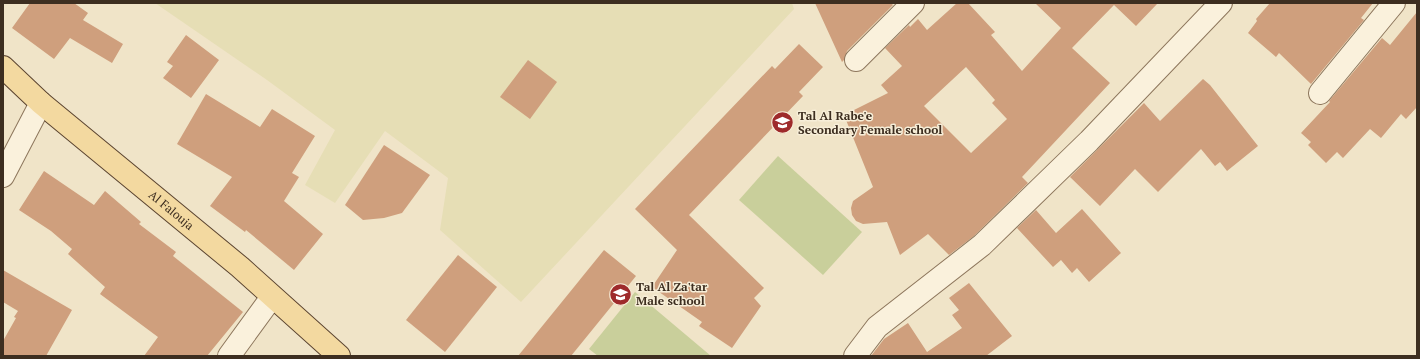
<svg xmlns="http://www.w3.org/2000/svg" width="1420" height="359" font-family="'PT Serif',serif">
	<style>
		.farmland { fill: #e6deb5 }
		.green { fill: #c9cf9b }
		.building { fill: #cf9f7d; fill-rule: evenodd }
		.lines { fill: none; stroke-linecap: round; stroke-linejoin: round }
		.minor-casing { stroke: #8d765c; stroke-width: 24 }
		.major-casing { stroke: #5b4430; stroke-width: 24 }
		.minor { stroke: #faf1dc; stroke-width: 22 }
		.major { stroke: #f3d9a0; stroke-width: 22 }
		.labels { text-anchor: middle; stroke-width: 3; stroke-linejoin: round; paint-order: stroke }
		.poi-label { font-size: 12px; font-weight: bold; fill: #3d2e20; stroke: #f7eed8; text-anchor: start }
		.street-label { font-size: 12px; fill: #3d2e20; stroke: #f7eed8 }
	</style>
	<rect width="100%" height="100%" fill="#f0e4c8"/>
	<!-- farmland -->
	<polygon class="farmland" points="155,3 792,3 794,9 521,302 440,230 448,178 385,131 335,203 305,185 335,130 267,80"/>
	<!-- green -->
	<g class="green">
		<polygon points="778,156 862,232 823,275 739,200"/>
		<polygon points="635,292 711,356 598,356 589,349"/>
	</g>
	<!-- building -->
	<g class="building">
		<polygon points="30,3 74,3 88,13 83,20 123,44 112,63 70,38 54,59 12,28"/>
		<polygon points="815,3 891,3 893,5 847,51 844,60 842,62"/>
		<path d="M957,3H968L995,32L991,35L1022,71L1061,28L1035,3H1158L1136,26L1114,5L1072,48L1110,83L1022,177L1028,183L974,236L949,255L928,234L900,255L887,222L863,224L856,221L852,215L851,208L853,201L873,187L844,115L888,93L881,85L902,66L885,48L909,25L910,27L918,19L927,30ZM966,67L995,100L992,103L1007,119L971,153L924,106Z"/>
		<polygon points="1270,3 1373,3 1361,18 1364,20 1311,84 1279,53 1276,57 1248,33 1257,21 1256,19"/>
		<polygon points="1417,12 1417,107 1406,119 1401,114 1381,138 1370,129 1343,158 1337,152 1326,163 1308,145 1311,142 1301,133 1330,102 1329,101 1382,38 1390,45"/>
		<polygon points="186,35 219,60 191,98 163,78 173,66 167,62"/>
		<polygon points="799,44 823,67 799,92 803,96 689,215 764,288 754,298 761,306 732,348 699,326 702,322 652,287 677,250 635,209 772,66 775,69"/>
		<polygon points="528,60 557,82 530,119 500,97"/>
		<polygon points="1203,79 1210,85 1258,146 1227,171 1220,162 1215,166 1201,149 1158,192 1135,169 1100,206 1070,177 1144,103 1160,121"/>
		<polygon points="206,94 260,127 272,109 315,136 292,173 299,177 284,201 323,234 294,270 246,230 245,232 210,206 232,177 177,144"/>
		<polygon points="384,145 430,175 402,213 384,218 363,220 345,205"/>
		<polygon points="44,171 94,205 105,191 141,222 139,224 176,252 173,256 243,312 207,356 144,356 158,337 100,294 105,287 68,254 72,249 51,231 19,210"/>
		<polygon points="1082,209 1121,253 1089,282 1077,268 1072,273 1061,260 1053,267 1017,228 1036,210 1056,233"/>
		<polygon points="604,250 636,276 571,356 518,356"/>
		<polygon points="458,255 497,287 445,352 406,320"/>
		<polygon points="3,270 72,310 46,356 3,356 3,341 16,318 14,317 18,311 3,302"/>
		<polygon points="969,283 1012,336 986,356 871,356 884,339 908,323 927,352 962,328 952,315 959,310 949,298"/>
	</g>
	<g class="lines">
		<defs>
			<g id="minor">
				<polyline points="856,60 913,3"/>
				<polyline points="1320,93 1394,3"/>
				<polyline points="3,176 41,103"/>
				<polyline points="229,356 272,297"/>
				<polyline points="855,356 877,327 982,245 1089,141 1221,3"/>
			</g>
			<g id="major">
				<path id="s1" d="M3,67L41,103L240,267L339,356"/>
			</g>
		</defs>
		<!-- minor casing -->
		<use href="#minor" class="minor-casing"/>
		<!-- major casing -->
		<use href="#major" class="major-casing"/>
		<!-- minor -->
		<use href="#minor" class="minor"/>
		<!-- major -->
		<use href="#major" class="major"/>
	</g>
	<!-- icons -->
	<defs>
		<symbol id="school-disc" viewBox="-11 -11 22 22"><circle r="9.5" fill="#9e2a2b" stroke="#f7eed8"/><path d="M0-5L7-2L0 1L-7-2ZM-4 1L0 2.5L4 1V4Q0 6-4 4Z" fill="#fff"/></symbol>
	</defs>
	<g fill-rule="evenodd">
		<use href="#school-disc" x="770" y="110" width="25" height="25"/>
		<use href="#school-disc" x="608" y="282" width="25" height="25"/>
	</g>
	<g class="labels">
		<!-- poi labels -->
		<g class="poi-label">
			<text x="798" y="120">Tal Al Rabe'e<tspan x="798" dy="14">Secondary Female school</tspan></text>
			<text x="636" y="291">Tal Al Za'tar<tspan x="636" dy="14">Male school</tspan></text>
		</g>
		<!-- street labels -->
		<g class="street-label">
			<text dy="4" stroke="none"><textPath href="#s1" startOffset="221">Al Falouja</textPath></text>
		</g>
	</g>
	<!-- border -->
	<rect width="1420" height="359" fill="none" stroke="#3d2e20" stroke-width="8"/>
</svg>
